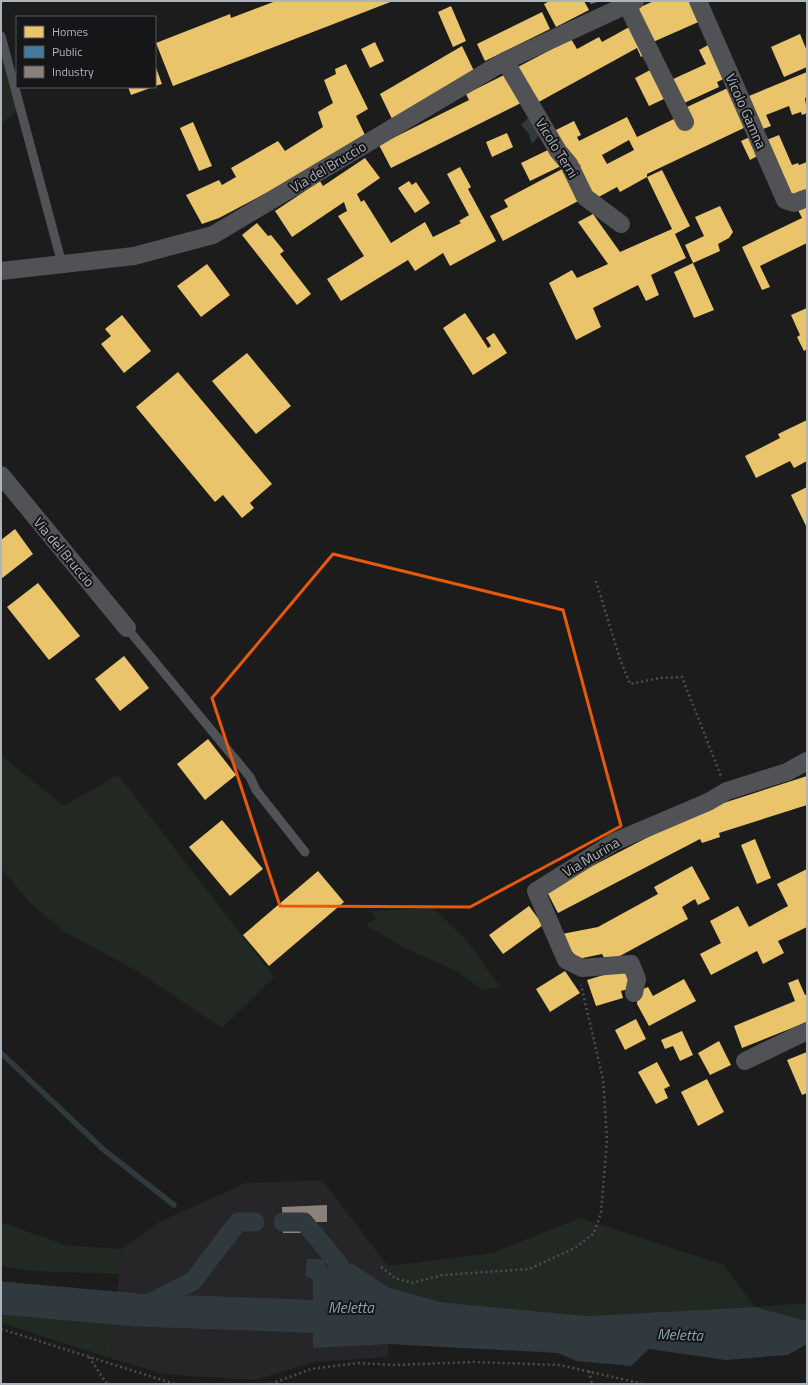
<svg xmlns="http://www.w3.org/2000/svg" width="808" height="1385" font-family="'Titillium Web',sans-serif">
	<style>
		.built { fill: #262628 }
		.green { fill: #222922 }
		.water { fill: #2f393e }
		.homes { fill: #e9c46a; fill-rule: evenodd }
		.public { fill: #457b9d }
		.industry { fill: #8a817c }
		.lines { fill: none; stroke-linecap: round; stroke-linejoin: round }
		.stream { stroke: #2f393e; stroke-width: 5.5 }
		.canal { stroke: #2f393e; stroke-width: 19 }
		.river { stroke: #2f393e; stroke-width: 33 }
		.path { stroke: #4c4d50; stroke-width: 2.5; stroke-dasharray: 2 3; stroke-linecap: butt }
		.lane { stroke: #505255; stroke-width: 9 }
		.street { stroke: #505255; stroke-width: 18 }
		.marked { fill: none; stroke: #e8590c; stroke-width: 3; stroke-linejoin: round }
		.labels { text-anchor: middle; stroke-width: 4; stroke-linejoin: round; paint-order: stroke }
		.street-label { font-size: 14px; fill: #aeb4bc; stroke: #161618 }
		.water-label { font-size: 15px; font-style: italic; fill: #87a7b5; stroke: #161618 }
	</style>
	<rect width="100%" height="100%" fill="#1c1c1c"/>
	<!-- built -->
	<polygon class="built" points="322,1180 388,1266 388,1357 314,1362 255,1380 164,1374 110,1358 122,1249 159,1222 246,1183"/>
	<!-- green -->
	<g class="green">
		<polygon points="1,53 17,112 1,124"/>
		<polygon points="1,755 64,806 118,775 274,977 222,1028 137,971 65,932 30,903 1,868"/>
		<polygon points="433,908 467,941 500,987 482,990 460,973 403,947 366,925 376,919 370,911"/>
		<polygon points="580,1218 724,1265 755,1307 807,1303 807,1321 755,1307 587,1316 440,1302 388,1287 388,1266 492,1253"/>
		<polygon points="1,1222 65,1245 122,1249 119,1274 34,1271 1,1266"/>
		<polygon points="1,1303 114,1325 110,1358 1,1323"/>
	</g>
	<!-- water -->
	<g class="water">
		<polygon points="529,117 540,134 532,144 529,134 521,125"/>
		<polygon points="307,1259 324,1259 326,1267 353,1264 388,1287 440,1302 587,1316 755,1307 807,1321 807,1344 788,1355 726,1360 649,1349 631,1366 577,1361 558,1353 388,1344 313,1348 313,1279 305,1276"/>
	</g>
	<!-- homes -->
	<g class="homes">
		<polygon points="276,1 393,1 173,86 156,43 230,14 231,18"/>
		<polygon points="550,1 584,1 589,10 556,27 544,4"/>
		<polygon points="654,1 694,1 703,20 653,42 638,8"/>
		<polygon points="451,6 466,41 453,47 438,12"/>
		<polygon points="542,12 550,29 485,61 477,44"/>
		<polygon points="631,26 646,54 641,57 637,48 535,104 516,68 571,39 577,49 599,37 602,42"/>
		<polygon points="800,34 807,51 807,67 784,77 771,47"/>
		<polygon points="375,42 384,61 370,68 361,49"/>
		<polygon points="710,44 726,78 717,82 719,87 682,104 671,80 706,64 699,50"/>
		<polygon points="462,46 474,71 392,119 380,94"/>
		<polygon points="346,64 368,109 356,116 365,135 285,183 219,218 202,224 186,195 219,180 222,185 236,177 231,168 278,141 285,151 323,127 318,112 333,103 324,80 336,74 335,69"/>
		<polygon points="155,65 162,84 155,86"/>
		<polygon points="652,69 666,98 649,106 635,78"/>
		<polygon points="807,72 807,97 805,98 807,113 802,115 801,112 792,115 789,106 766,115 771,126 763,129 749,96"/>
		<polygon points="508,73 523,102 391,168 379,145 469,100 466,94"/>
		<polygon points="128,87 153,87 131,95"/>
		<path d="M730,87L748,126L647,174V177L662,170L690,226L675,234L686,258L651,275L659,295L646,301L638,285L593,308L601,327L576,340L549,283L572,270L577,278L608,264L578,222L593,214L620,252L672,229L647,177L620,192L617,187L595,199L578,167L581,166L560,147L552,132L574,121L581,135L577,137L579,141L627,117L637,137L678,117L683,128L694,123L687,107ZM629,140L634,150L607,164L602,155Z"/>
		<polygon points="193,122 212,166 199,171 180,128"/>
		<polygon points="507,133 513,147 492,157 486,142"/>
		<polygon points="779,135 792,165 798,163 799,165 807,162 807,194 790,201 764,141"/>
		<polygon points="752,136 761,154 750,160 741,141"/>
		<polygon points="552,148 561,166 530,181 521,163"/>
		<polygon points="365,158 380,178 357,194 361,202 364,200 391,243 425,222 433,237 461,223 459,221 469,215 447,174 460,167 471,187 468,189 496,241 450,266 443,253 415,271 408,260 341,301 327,279 364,256 338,216 347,211 344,202 292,237 275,211 320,181 323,186"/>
		<polygon points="566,167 582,199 503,241 490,216 508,207 504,200"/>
		<polygon points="409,181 412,185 416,182 430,203 415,213 398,188"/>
		<polygon points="720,206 733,232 729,238 718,244 720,251 693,263 685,245 704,236 695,217"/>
		<polygon points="807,206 807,243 760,266 770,287 762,290 742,247 802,218 798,210"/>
		<polygon points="257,223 268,236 271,235 284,251 280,254 311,294 297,305 242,235"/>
		<polygon points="693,263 714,310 694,318 674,272"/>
		<polygon points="207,264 230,295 201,317 177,286"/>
		<polygon points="807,308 807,349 804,351 797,337 800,335 791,315"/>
		<polygon points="465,313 488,348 491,346 486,338 494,333 507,353 473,375 443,328"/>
		<polygon points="122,315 151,351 124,373 101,344 111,336 105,329"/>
		<polygon points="247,353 291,406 256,434 212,381"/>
		<polygon points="178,372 272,484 250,503 254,508 242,518 223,495 215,502 136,407"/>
		<polygon points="807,420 807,461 794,468 790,461 756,478 745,456 780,438 778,434"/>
		<polygon points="807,487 807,528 791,495"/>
		<polygon points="15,529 33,554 1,579 1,540"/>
		<polygon points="38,583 80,636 49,660 7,607"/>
		<polygon points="124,656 149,688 120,711 95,679"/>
		<polygon points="208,739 236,775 205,800 177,764"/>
		<polygon points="807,776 807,805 719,833 720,837 702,843 700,839 558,913 546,890 656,833 711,807"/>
		<polygon points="222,820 263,869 230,896 189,847"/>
		<polygon points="755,839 771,878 757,884 741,845"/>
		<polygon points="692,866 710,899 698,905 695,899 682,907 688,919 607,963 602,954 578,959 570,949 562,934 598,927 658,894 654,887"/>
		<polygon points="807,869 807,927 778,941 784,953 763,964 757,951 711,975 700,954 721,943 710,921 738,906 749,927 788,906 777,884"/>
		<polygon points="318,871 344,902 269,966 243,935"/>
		<polygon points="529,906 543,925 503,954 489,935"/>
		<polygon points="620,970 627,973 632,988 621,991 623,998 596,1006 587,980"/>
		<polygon points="565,971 580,993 550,1012 536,989"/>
		<polygon points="684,979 696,1001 649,1026 637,1004 638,991 648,987 653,996"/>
		<polygon points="798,979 805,995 807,995 807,1022 742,1048 734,1026 795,1001 788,983"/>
		<polygon points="636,1019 646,1039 625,1050 615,1030"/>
		<polygon points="682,1031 693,1055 680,1061 673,1046 665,1049 661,1040"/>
		<polygon points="719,1041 731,1065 710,1075 698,1053"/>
		<polygon points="807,1052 807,1093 802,1095 787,1060"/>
		<polygon points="657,1062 670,1086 664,1089 668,1098 656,1104 638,1072"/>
		<polygon points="707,1079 724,1112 698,1126 681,1092"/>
	</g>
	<!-- public -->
	<polygon class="public" points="588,1 601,1 591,4"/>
	<!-- industry -->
	<polygon class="industry" points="327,1205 327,1222 308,1222 307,1220 302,1220 302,1233 283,1233 282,1207"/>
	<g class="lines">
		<!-- stream -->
		<polyline class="stream" points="1,1053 104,1150 174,1205"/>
		<!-- canal -->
		<g class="canal">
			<polyline points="283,1222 304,1222 338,1263 351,1287"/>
			<polyline points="137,1310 193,1281 238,1222 255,1222"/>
		</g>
		<!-- river -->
		<polyline class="river" points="1,1298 137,1310 358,1318"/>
		<!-- path -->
		<g class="path">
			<polyline points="596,581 620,659 630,684 660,678 682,677 721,776"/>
			<polyline points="381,1267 395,1278 412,1283 442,1275 529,1269 575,1248 594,1233 601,1213 607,1140 603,1079 581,985"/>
			<polyline points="1,1329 175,1384"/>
			<polyline points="89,1357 107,1384"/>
			<polyline points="589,1371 592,1384"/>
			<polyline points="271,1384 311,1369 358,1363 394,1365 474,1362 560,1365 644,1384"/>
		</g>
		<!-- lane -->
		<g class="lane">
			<polyline points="1,36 62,264"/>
			<polyline points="127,628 250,777 256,790 305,852"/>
		</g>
		<!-- street -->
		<g class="street">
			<polyline points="698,1 785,200 794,203 807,198"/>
			<polyline points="627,5 685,122"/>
			<polyline points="505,61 558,151 569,164 585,197 621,224"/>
			<polyline points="1,271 134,256 213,235 505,61 635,1"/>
			<polyline points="1,475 127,628"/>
			<polyline points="634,993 637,979 631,964 582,968 566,960 536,891 614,842 708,802 727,791 787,772 807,761"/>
			<polyline points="745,1061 807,1031"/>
		</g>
	</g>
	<!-- marked area -->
	<path class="marked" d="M333,554L563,610L621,826L470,907L280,906L212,698Z"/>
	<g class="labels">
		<!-- street labels -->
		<g class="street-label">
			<text transform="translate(746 111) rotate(66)" y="5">Vicolo Gamna</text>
			<text transform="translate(557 148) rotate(58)" y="5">Vicolo Terni</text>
			<text transform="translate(328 167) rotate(-31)" y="5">Via del Bruccio</text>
			<text transform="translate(64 552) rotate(50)" y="5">Via del Bruccio</text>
			<text transform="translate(591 857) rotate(-31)" y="5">Via Murina</text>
		</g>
		<!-- water labels -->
		<g class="water-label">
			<text x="351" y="1313">Meletta</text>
			<text transform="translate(680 1335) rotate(2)" y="5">Meletta</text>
		</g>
	</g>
	<!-- border -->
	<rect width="808" height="1385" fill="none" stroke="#aeb4bc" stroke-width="4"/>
	<!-- legend -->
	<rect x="16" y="16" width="140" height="72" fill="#161618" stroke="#53555a"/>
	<rect x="24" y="26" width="20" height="12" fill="#e9c46a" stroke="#53555a"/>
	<text x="52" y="36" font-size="12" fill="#aeb4bc">Homes</text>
	<rect x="24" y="46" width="20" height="12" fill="#457b9d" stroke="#53555a"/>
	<text x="52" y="56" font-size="12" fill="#aeb4bc">Public</text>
	<rect x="24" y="66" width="20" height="12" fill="#8a817c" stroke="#53555a"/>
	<text x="52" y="76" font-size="12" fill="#aeb4bc">Industry</text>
</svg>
